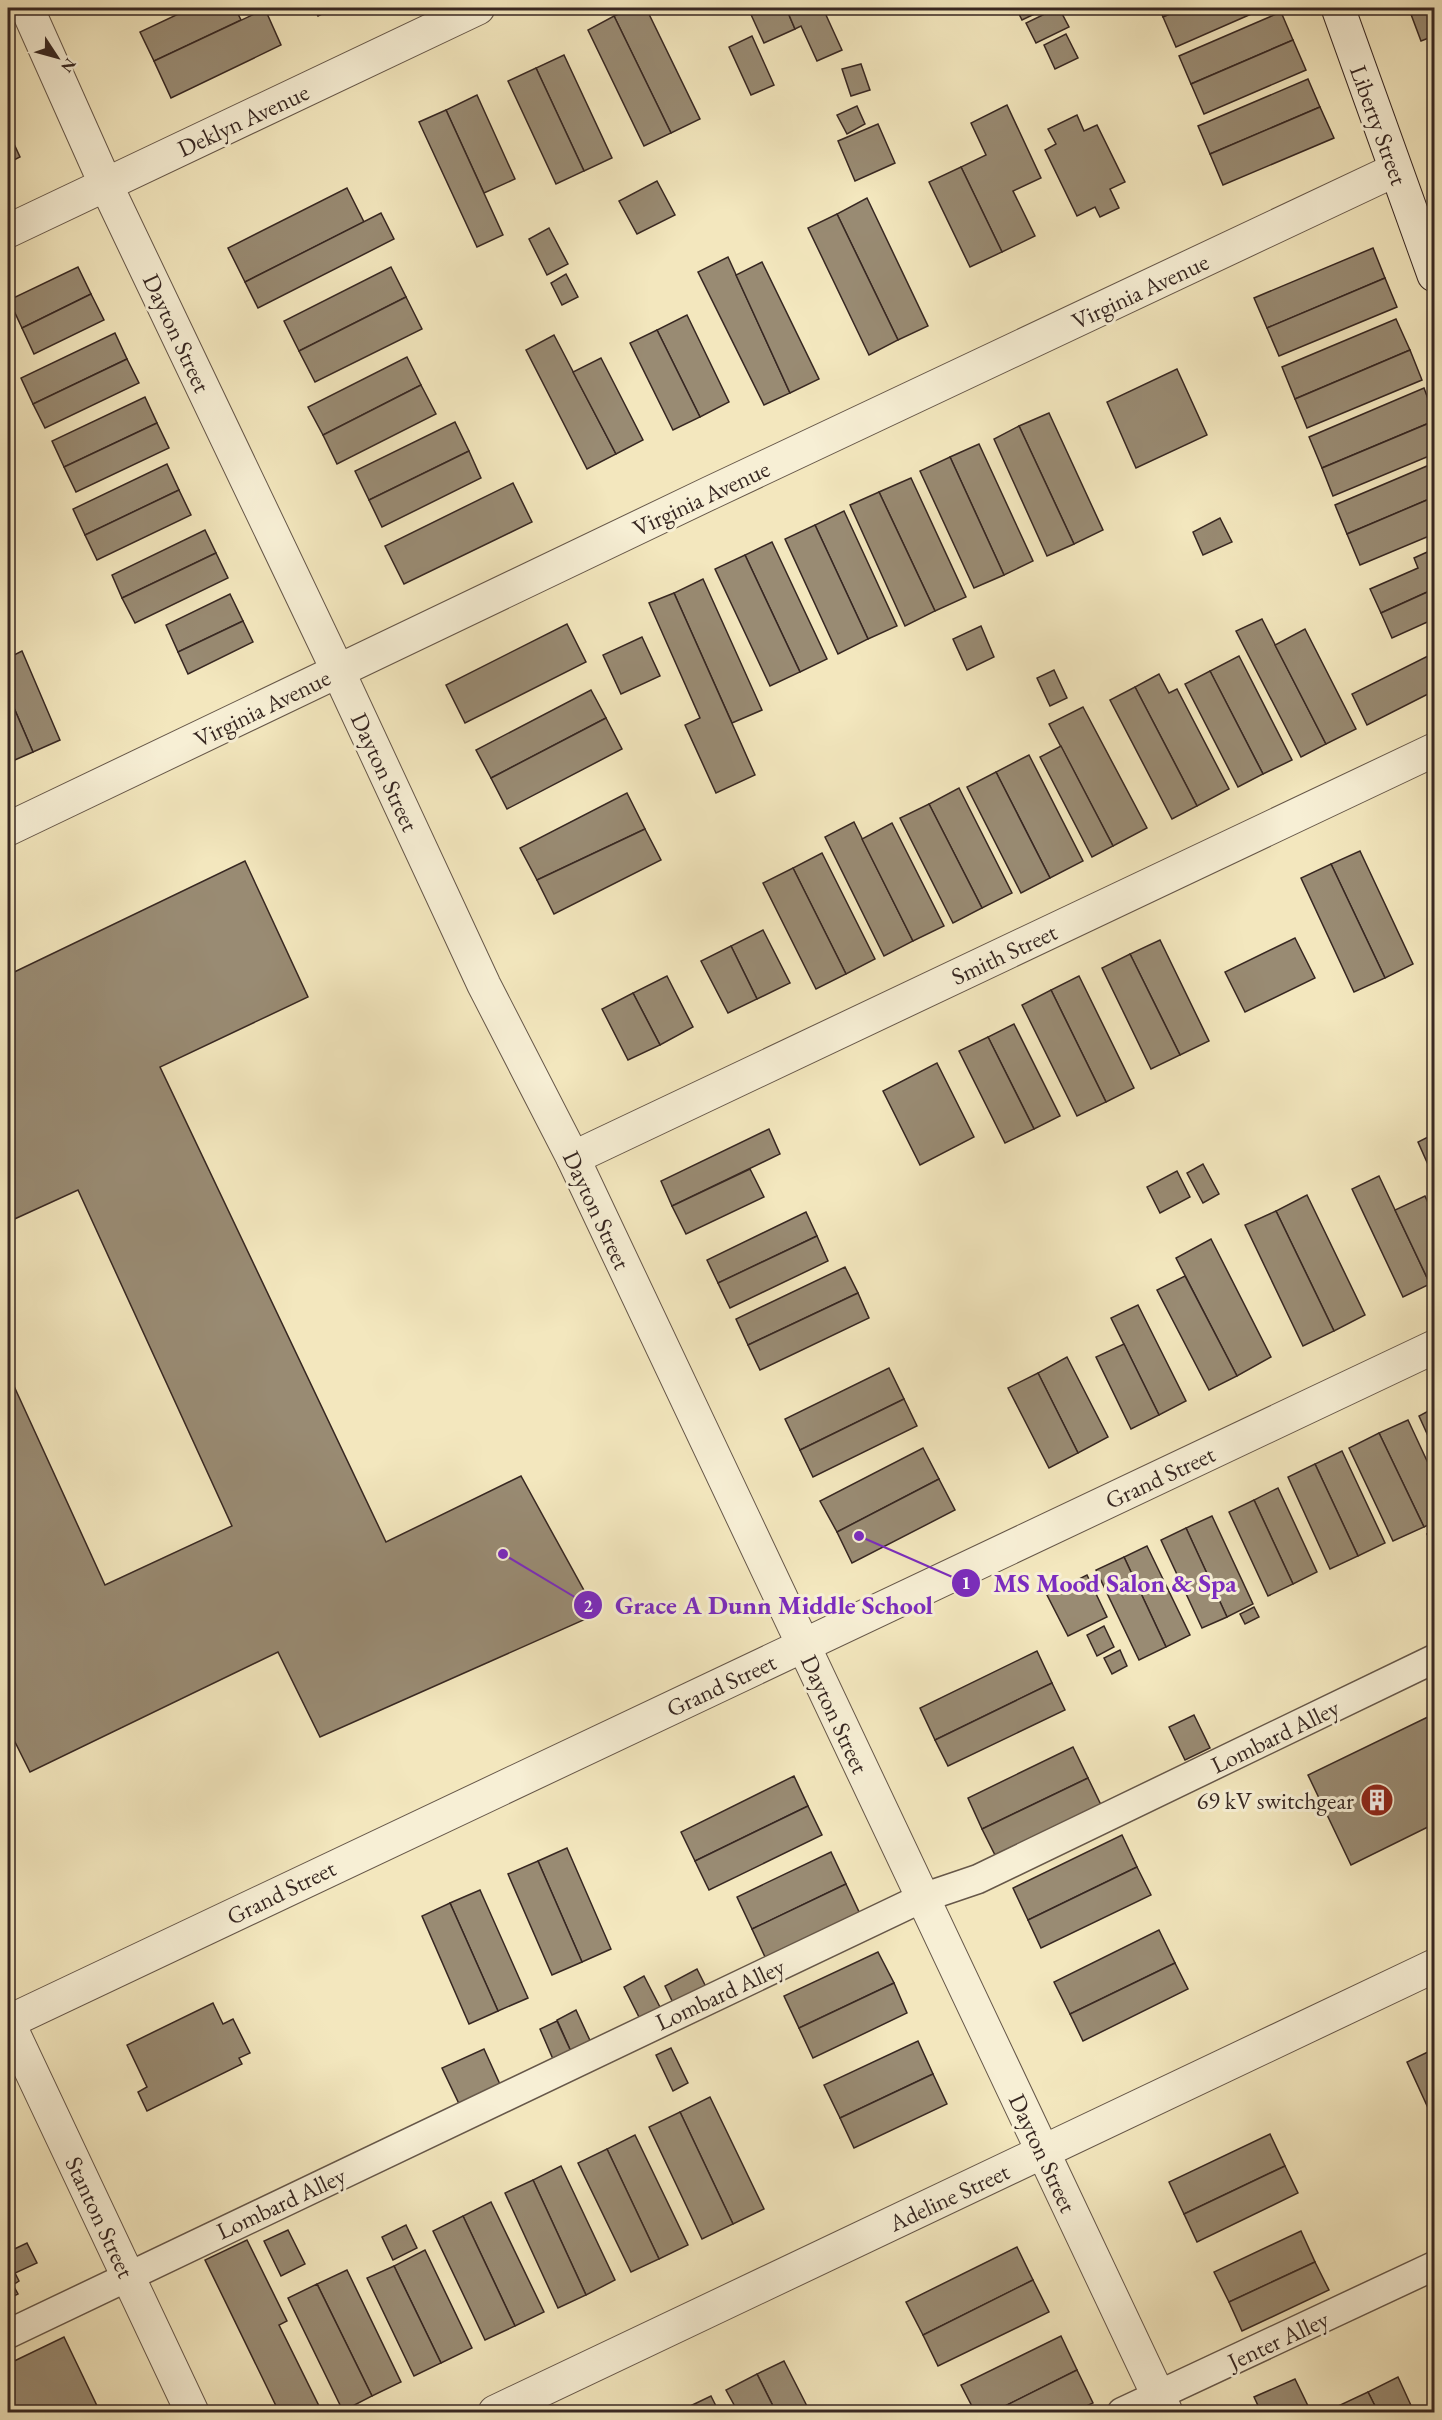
<svg xmlns="http://www.w3.org/2000/svg" width="1442" height="2420" viewBox="0 0 1442 2420" font-family="'EB Garamond',serif">
	<style>
		.building { fill: #998b73; stroke: #372722; stroke-width: 1.5 }
		.lines { fill: none; stroke-linecap: round; stroke-linejoin: round }
		.lane-casing { stroke: #665749; stroke-width: 31 }
		.street-casing { stroke: #665749; stroke-width: 35 }
		.secondary-casing { stroke: #372722; stroke-width: 35 }
		.lane { stroke: #f7efd5; stroke-width: 28 }
		.street { stroke: #f7efd5; stroke-width: 33 }
		.secondary { stroke: #f7efd5; stroke-width: 33 }
		.labels { text-anchor: middle; dominant-baseline: central; stroke-width: 6; stroke-linejoin: round; paint-order: stroke }
		.street-label { font-size: 24px; fill: #372722; stroke: #f7efd5 }
		.poi-label { font-size: 24px; fill: #372722; stroke: #f7efd5; text-anchor: end }
		.leader { fill: none; stroke: #7b2cbf; stroke-width: 2 }
		.callout-dot { fill: #7b2cbf; stroke: #f7efd5; stroke-width: 2 }
		.mark-label { font-size: 18px; text-anchor: middle; font-weight: bold; fill: #fff }
		.callout-label { font-size: 26px; text-anchor: middle; font-weight: bold; fill: #7b2cbf; stroke: #f7efd5; stroke-width: 6; stroke-linejoin: round; paint-order: stroke }
	</style>
	<rect width="100%" height="100%" fill="#f3e7be"/>
	<filter id="stains"><feTurbulence type="fractalNoise" baseFrequency=".00333" numOctaves="4"/><feColorMatrix values="0 0 0 0 .2 0 0 0 0 .09 0 0 0 0 .02 0 0 0 .5 -.17"/></filter>
	<radialGradient id="worn" r=".72"><stop offset=".6" stop-color="#630" stop-opacity="0"/><stop offset="1" stop-color="#630" stop-opacity=".3"/></radialGradient>
	<g class="building">
		<polygon points="191,8 235,8 241,20 154,61 140,32"/>
		<polygon points="314,8 334,8 318,16"/>
		<polygon points="632,8 646,8 700,119 671,133 614,16"/>
		<polygon points="748,8 786,8 795,29 764,43"/>
		<polygon points="786,8 828,8 830,12 826,15 842,50 817,61 801,26 795,29"/>
		<polygon points="1016,8 1047,8 1022,20"/>
		<polygon points="1057,8 1059,8 1069,27 1036,43 1026,23"/>
		<polygon points="1159,8 1184,8 1163,17"/>
		<polygon points="1184,8 1265,8 1176,47 1163,17"/>
		<polygon points="1414,8 1434,8 1434,36 1421,41 1409,9"/>
		<polygon points="265,9 281,45 171,98 154,61"/>
		<polygon points="1281,12 1293,40 1191,84 1179,56"/>
		<polygon points="614,16 671,133 644,146 588,30"/>
		<polygon points="1066,34 1078,58 1055,69 1044,45"/>
		<polygon points="752,36 774,85 751,95 729,47"/>
		<polygon points="1293,40 1306,70 1204,114 1191,84"/>
		<polygon points="564,55 612,158 584,171 536,68"/>
		<polygon points="861,64 870,90 851,96 842,69"/>
		<polygon points="536,68 584,171 556,184 508,81"/>
		<polygon points="1308,79 1320,107 1210,154 1198,126"/>
		<polygon points="477,95 515,179 484,193 446,110"/>
		<polygon points="1007,105 1041,178 1013,191 1035,236 1002,252 961,167 986,155 971,123"/>
		<polygon points="857,106 865,124 847,134 837,115"/>
		<polygon points="1320,107 1334,138 1223,185 1210,154"/>
		<polygon points="446,110 503,235 477,247 419,122"/>
		<polygon points="1077,115 1084,131 1097,125 1125,182 1110,189 1119,208 1100,217 1095,207 1077,216 1045,150 1056,144 1048,129"/>
		<polygon points="878,124 895,163 855,181 838,141"/>
		<polygon points="8,131 20,157 8,163"/>
		<polygon points="961,167 1002,252 970,267 929,182"/>
		<polygon points="657,181 675,215 637,234 619,201"/>
		<polygon points="347,188 364,222 245,282 228,248"/>
		<polygon points="867,198 928,326 898,340 837,214"/>
		<polygon points="381,213 394,239 258,308 245,282"/>
		<polygon points="837,214 898,340 869,355 808,228"/>
		<polygon points="549,228 568,264 547,275 529,239"/>
		<polygon points="1373,248 1385,278 1267,328 1254,298"/>
		<polygon points="728,257 790,393 764,405 698,272"/>
		<polygon points="762,262 819,379 790,393 736,275"/>
		<polygon points="78,267 91,294 22,328 9,300"/>
		<polygon points="391,267 406,297 299,351 284,321"/>
		<polygon points="566,274 578,297 562,305 551,283"/>
		<polygon points="1385,278 1397,307 1279,356 1267,328"/>
		<polygon points="91,294 104,320 34,354 22,328"/>
		<polygon points="406,297 422,329 315,382 299,351"/>
		<polygon points="687,315 729,402 700,417 657,330"/>
		<polygon points="1396,319 1410,350 1295,399 1282,367"/>
		<polygon points="657,330 700,417 673,430 630,343"/>
		<polygon points="115,333 127,359 33,404 21,378"/>
		<polygon points="554,335 616,454 587,469 526,350"/>
		<polygon points="1410,350 1422,380 1307,428 1295,399"/>
		<polygon points="407,357 421,385 323,435 308,407"/>
		<polygon points="601,358 643,440 616,454 573,372"/>
		<polygon points="127,359 139,383 45,428 33,404"/>
		<polygon points="1177,369 1207,435 1136,468 1107,402"/>
		<polygon points="421,385 436,414 337,464 323,435"/>
		<polygon points="1424,388 1434,415 1434,421 1322,468 1309,437"/>
		<polygon points="145,397 157,423 64,467 52,441"/>
		<polygon points="1049,413 1103,530 1074,544 1019,426"/>
		<polygon points="1434,421 1434,454 1333,496 1322,468"/>
		<polygon points="455,422 469,451 369,500 355,471"/>
		<polygon points="157,423 169,448 76,492 64,467"/>
		<polygon points="1019,426 1074,544 1047,556 994,439"/>
		<polygon points="979,444 1033,561 1004,575 950,457"/>
		<polygon points="469,451 481,478 382,527 369,500"/>
		<polygon points="950,457 1004,575 974,588 920,471"/>
		<polygon points="1434,463 1434,497 1347,534 1335,505"/>
		<polygon points="167,464 179,490 85,535 73,509"/>
		<polygon points="911,478 966,597 935,611 879,492"/>
		<polygon points="513,483 532,522 404,584 385,546"/>
		<polygon points="179,490 191,515 97,560 85,535"/>
		<polygon points="879,492 935,611 905,626 850,505"/>
		<polygon points="1434,497 1434,534 1360,565 1347,534"/>
		<polygon points="844,511 897,626 868,639 815,525"/>
		<polygon points="1220,518 1232,542 1203,555 1193,532"/>
		<polygon points="815,525 868,639 838,654 785,539"/>
		<polygon points="205,530 216,553 122,598 112,575"/>
		<polygon points="772,542 827,659 800,672 745,555"/>
		<polygon points="1434,549 1434,589 1381,613 1370,589 1418,568 1414,558"/>
		<polygon points="216,553 228,578 135,623 122,598"/>
		<polygon points="745,555 800,672 770,686 715,569"/>
		<polygon points="703,579 762,710 732,723 674,593"/>
		<polygon points="1434,589 1434,619 1392,638 1381,613"/>
		<polygon points="674,593 755,775 716,793 685,725 700,718 649,603"/>
		<polygon points="230,594 243,621 178,652 166,625"/>
		<polygon points="1262,619 1326,744 1301,757 1236,631"/>
		<polygon points="243,621 253,642 188,674 178,652"/>
		<polygon points="567,624 586,662 465,723 446,685"/>
		<polygon points="981,626 994,657 967,670 953,639"/>
		<polygon points="1305,629 1356,729 1326,744 1275,645"/>
		<polygon points="642,637 660,676 621,694 603,655"/>
		<polygon points="22,651 60,740 33,752 8,694 8,658"/>
		<polygon points="1434,653 1434,691 1367,725 1352,694"/>
		<polygon points="1239,656 1292,760 1263,774 1210,671"/>
		<polygon points="1054,670 1067,698 1050,706 1037,678"/>
		<polygon points="1210,671 1263,774 1238,787 1185,684"/>
		<polygon points="1159,674 1169,693 1177,689 1229,789 1197,806 1135,687"/>
		<polygon points="1135,687 1197,806 1172,819 1110,700"/>
		<polygon points="591,690 606,718 491,778 476,750"/>
		<polygon points="8,694 33,752 8,763"/>
		<polygon points="1083,707 1147,828 1113,846 1049,724"/>
		<polygon points="606,718 622,749 507,809 491,778"/>
		<polygon points="1061,746 1113,846 1092,857 1040,757"/>
		<polygon points="1029,755 1083,861 1050,878 996,772"/>
		<polygon points="996,772 1050,878 1021,893 967,787"/>
		<polygon points="959,788 1012,893 982,908 929,804"/>
		<polygon points="627,793 645,829 537,880 520,848"/>
		<polygon points="929,804 982,908 953,923 900,818"/>
		<polygon points="854,822 913,941 884,956 825,837"/>
		<polygon points="892,823 944,926 913,941 862,839"/>
		<polygon points="645,829 661,860 554,914 537,880"/>
		<polygon points="1360,851 1413,964 1385,978 1331,864"/>
		<polygon points="822,853 875,959 846,974 793,868"/>
		<polygon points="245,861 308,997 160,1067 386,1542 521,1476 597,1614 320,1737 278,1652 30,1772 8,1728 8,1373 105,1585 232,1526 78,1190 8,1222 8,975"/>
		<polygon points="1331,864 1385,978 1354,992 1301,878"/>
		<polygon points="793,868 846,974 816,989 763,883"/>
		<polygon points="763,930 790,983 757,999 731,946"/>
		<polygon points="1295,938 1315,978 1245,1012 1225,972"/>
		<polygon points="1160,940 1209,1041 1180,1055 1130,954"/>
		<polygon points="731,946 757,999 728,1013 701,961"/>
		<polygon points="1130,954 1180,1055 1151,1069 1102,968"/>
		<polygon points="667,976 693,1027 660,1045 633,993"/>
		<polygon points="1079,976 1134,1088 1106,1102 1051,990"/>
		<polygon points="1051,990 1106,1102 1077,1116 1022,1005"/>
		<polygon points="633,993 660,1045 628,1060 602,1009"/>
		<polygon points="1014,1024 1060,1116 1034,1129 988,1037"/>
		<polygon points="988,1037 1034,1129 1005,1143 959,1051"/>
		<polygon points="937,1063 974,1137 920,1165 883,1091"/>
		<polygon points="769,1129 780,1154 672,1206 661,1181"/>
		<polygon points="1434,1134 1434,1178 1418,1142"/>
		<polygon points="1203,1164 1219,1194 1203,1203 1187,1173"/>
		<polygon points="750,1169 764,1197 686,1234 672,1206"/>
		<polygon points="1177,1171 1190,1197 1160,1213 1147,1187"/>
		<polygon points="1379,1176 1430,1284 1403,1297 1352,1189"/>
		<polygon points="1307,1195 1365,1315 1334,1331 1276,1211"/>
		<polygon points="1425,1196 1434,1216 1434,1282 1430,1284 1395,1210"/>
		<polygon points="1276,1211 1334,1331 1303,1346 1245,1225"/>
		<polygon points="806,1212 817,1236 718,1283 707,1260"/>
		<polygon points="817,1236 828,1261 730,1308 718,1283"/>
		<polygon points="1211,1239 1271,1357 1237,1376 1176,1258"/>
		<polygon points="845,1267 858,1293 748,1345 736,1319"/>
		<polygon points="1185,1276 1237,1376 1209,1390 1157,1290"/>
		<polygon points="858,1293 869,1318 760,1370 748,1345"/>
		<polygon points="1138,1305 1186,1401 1159,1415 1111,1318"/>
		<polygon points="1124,1344 1159,1415 1131,1429 1096,1357"/>
		<polygon points="1067,1357 1108,1437 1078,1453 1038,1373"/>
		<polygon points="889,1368 904,1399 800,1450 785,1419"/>
		<polygon points="1038,1373 1078,1453 1049,1468 1008,1388"/>
		<polygon points="904,1399 917,1426 813,1477 800,1450"/>
		<polygon points="1434,1408 1434,1449 1419,1416"/>
		<polygon points="1408,1420 1434,1476 1434,1522 1424,1527 1379,1433"/>
		<polygon points="1379,1433 1424,1527 1393,1541 1349,1448"/>
		<polygon points="923,1448 939,1479 837,1532 820,1501"/>
		<polygon points="1342,1451 1385,1543 1358,1556 1315,1464"/>
		<polygon points="1315,1464 1358,1556 1330,1569 1288,1477"/>
		<polygon points="939,1479 955,1510 852,1563 837,1532"/>
		<polygon points="1278,1488 1317,1572 1293,1584 1254,1500"/>
		<polygon points="1254,1500 1293,1584 1268,1596 1229,1512"/>
		<polygon points="1212,1516 1253,1604 1227,1617 1186,1528"/>
		<polygon points="1186,1528 1227,1617 1202,1628 1161,1540"/>
		<polygon points="1434,1531 1434,1550 1427,1534"/>
		<polygon points="1147,1546 1190,1635 1166,1647 1124,1557"/>
		<polygon points="1124,1557 1166,1647 1139,1660 1096,1570"/>
		<polygon points="1087,1575 1107,1617 1068,1636 1047,1595"/>
		<polygon points="1254,1607 1259,1617 1245,1624 1240,1614"/>
		<polygon points="1104,1626 1114,1647 1097,1656 1087,1635"/>
		<polygon points="1120,1650 1127,1666 1112,1674 1104,1658"/>
		<polygon points="1037,1651 1052,1683 935,1740 920,1708"/>
		<polygon points="1052,1683 1065,1710 948,1766 935,1740"/>
		<polygon points="1434,1714 1434,1824 1351,1865 1308,1775"/>
		<polygon points="1194,1715 1210,1748 1185,1760 1169,1727"/>
		<polygon points="1073,1747 1088,1778 982,1829 968,1798"/>
		<polygon points="794,1776 808,1806 695,1861 681,1832"/>
		<polygon points="1088,1778 1101,1805 995,1855 982,1829"/>
		<polygon points="808,1806 822,1835 709,1890 695,1861"/>
		<polygon points="1122,1835 1137,1867 1028,1920 1013,1888"/>
		<polygon points="567,1848 611,1949 582,1962 538,1861"/>
		<polygon points="831,1852 846,1884 752,1929 737,1897"/>
		<polygon points="538,1861 582,1962 552,1975 508,1874"/>
		<polygon points="1137,1867 1151,1895 1041,1948 1028,1920"/>
		<polygon points="846,1884 860,1914 766,1959 752,1929"/>
		<polygon points="480,1890 528,1998 498,2011 450,1903"/>
		<polygon points="450,1903 498,2011 469,2024 422,1916"/>
		<polygon points="1159,1930 1175,1963 1070,2014 1054,1982"/>
		<polygon points="878,1952 894,1983 799,2028 784,1996"/>
		<polygon points="1175,1963 1188,1989 1083,2041 1070,2014"/>
		<polygon points="697,1969 709,1993 676,2009 665,1986"/>
		<polygon points="644,1976 663,2013 642,2023 624,1987"/>
		<polygon points="894,1983 907,2013 813,2058 799,2028"/>
		<polygon points="213,2003 223,2024 233,2019 250,2053 239,2058 242,2064 147,2111 138,2092 147,2087 127,2045"/>
		<polygon points="576,2010 593,2047 573,2056 557,2020"/>
		<polygon points="557,2021 574,2058 556,2066 540,2029"/>
		<polygon points="918,2041 933,2074 840,2118 824,2085"/>
		<polygon points="671,2048 688,2083 673,2091 656,2055"/>
		<polygon points="484,2049 503,2091 462,2110 442,2068"/>
		<polygon points="1434,2049 1434,2121 1407,2062"/>
		<polygon points="933,2074 947,2104 854,2148 840,2118"/>
		<polygon points="710,2097 764,2209 733,2224 680,2112"/>
		<polygon points="680,2112 733,2224 702,2239 649,2127"/>
		<polygon points="1270,2134 1285,2166 1184,2214 1169,2182"/>
		<polygon points="635,2135 688,2245 659,2259 607,2149"/>
		<polygon points="607,2149 659,2259 631,2272 578,2163"/>
		<polygon points="561,2166 615,2280 586,2295 533,2180"/>
		<polygon points="1285,2166 1298,2193 1197,2242 1184,2214"/>
		<polygon points="533,2180 586,2295 558,2308 505,2193"/>
		<polygon points="491,2202 544,2312 515,2326 463,2216"/>
		<polygon points="463,2216 515,2326 485,2340 433,2231"/>
		<polygon points="406,2225 417,2248 393,2260 382,2237"/>
		<polygon points="288,2230 305,2264 281,2276 264,2241"/>
		<polygon points="1301,2231 1315,2262 1229,2302 1214,2272"/>
		<polygon points="247,2240 287,2321 279,2325 319,2406 315,2408 318,2412 279,2412 205,2260"/>
		<polygon points="27,2243 37,2263 15,2273 19,2281 13,2285 18,2294 8,2299 8,2252"/>
		<polygon points="1017,2247 1033,2280 923,2335 906,2302"/>
		<polygon points="425,2250 472,2348 441,2363 394,2266"/>
		<polygon points="1315,2262 1329,2290 1242,2331 1229,2302"/>
		<polygon points="394,2266 441,2363 414,2376 367,2278"/>
		<polygon points="347,2270 401,2382 372,2396 317,2284"/>
		<polygon points="1033,2280 1049,2312 938,2366 923,2335"/>
		<polygon points="317,2284 372,2396 343,2411 288,2298"/>
		<polygon points="1061,2336 1077,2370 993,2412 975,2412 961,2385"/>
		<polygon points="64,2337 100,2412 8,2412 8,2364"/>
		<polygon points="784,2361 810,2412 776,2412 757,2374"/>
		<polygon points="1077,2370 1093,2403 1074,2412 993,2412"/>
		<polygon points="757,2374 776,2412 738,2412 726,2390"/>
		<polygon points="1398,2377 1414,2412 1378,2412 1368,2392"/>
		<polygon points="1295,2379 1311,2412 1261,2412 1254,2397"/>
		<polygon points="1368,2392 1378,2412 1341,2412 1338,2406"/>
		<polygon points="1434,2395 1434,2412 1428,2398"/>
		<polygon points="711,2396 719,2412 685,2412 684,2409"/>
	</g>
	<g class="lines">
		<defs>
			<g id="lane">
				<polyline points="8,2334 922,1898 978,1879 1434,1659"/>
				<polyline points="1122,2412 1434,2266"/>
			</g>
			<g id="street">
				<polyline points="27,8 106,185 338,671 484,985 573,1158 1166,2412"/>
				<polyline points="8,231 478,8"/>
				<polyline points="8,829 710,493 1395,170"/>
				<polyline points="573,1158 1434,750"/>
				<polyline points="8,2022 1434,1347"/>
				<polyline points="8,2022 192,2412"/>
				<polyline points="495,2412 1434,1966"/>
			</g>
			<polyline id="secondary" points="1338,8 1434,275"/>
		</defs>
		<use href="#lane" class="lane-casing"/>
		<use href="#street" class="street-casing"/>
		<use href="#secondary" class="secondary-casing"/>
		<use href="#lane" class="lane"/>
		<use href="#street" class="street"/>
		<use href="#secondary" class="secondary"/>
	</g>
	<defs>
		<symbol id="building-disc" viewBox="-11 -11 22 22"><circle r="9.5" fill="#8f2418" stroke="#f7efd5"/><path d="M-4-6H4V6H1V3H-1V6H-4ZM-2.5-4.3h1.7v1.8h-1.7ZM.8-4.3h1.7v1.8H.8ZM-2.5-1h1.7V.8h-1.7ZM.8-1h1.7V.8H.8Z" fill="#fff"/></symbol>
	</defs>
	<g fill-rule="evenodd">
		<use href="#building-disc" x="1358" y="1781" width="38" height="38"/>
	</g>
	<g class="labels">
		<g class="street-label">
			<text transform="translate(243 120) rotate(-25)">Deklyn Avenue</text>
			<text transform="translate(1379 125) rotate(70)">Liberty Street</text>
			<text transform="translate(1140 291) rotate(-25)">Virginia Avenue</text>
			<text transform="translate(177 333) rotate(65)">Dayton Street</text>
			<text transform="translate(701 498) rotate(-25)">Virginia Avenue</text>
			<text transform="translate(262 708) rotate(-26)">Virginia Avenue</text>
			<text transform="translate(385 772) rotate(65)">Dayton Street</text>
			<text transform="translate(1004 954) rotate(-25)">Smith Street</text>
			<text transform="translate(597 1210) rotate(65)">Dayton Street</text>
			<text transform="translate(1160 1477) rotate(-25)">Grand Street</text>
			<text transform="translate(721 1685) rotate(-25)">Grand Street</text>
			<text transform="translate(835 1714) rotate(65)">Dayton Street</text>
			<text transform="translate(1275 1736) rotate(-26)">Lombard Alley</text>
			<text transform="translate(281 1892) rotate(-26)">Grand Street</text>
			<text transform="translate(720 1994) rotate(-25)">Lombard Alley</text>
			<text transform="translate(1043 2153) rotate(65)">Dayton Street</text>
			<text transform="translate(949 2197) rotate(-25)">Adeline Street</text>
			<text transform="translate(281 2203) rotate(-25)">Lombard Alley</text>
			<text transform="translate(100 2217) rotate(65)">Stanton Street</text>
			<text transform="translate(1278 2340) rotate(-25)">Jenter Alley</text>
		</g>
		<g class="poi-label">
			<text x="1354" y="1800">69 kV switchgear</text>
		</g>
	</g>
	<path class="leader" d="M859 1536L966 1583M503 1554L588 1605"/>
	<g class="callout-dot">
		<circle cx="859" cy="1536" r="6"/>
		<circle cx="503" cy="1554" r="6"/>
		<circle cx="966" cy="1583" r="15"/>
		<circle cx="588" cy="1605" r="15"/>
	</g>
	<g class="mark-label">
		<text x="966" y="1589">1</text>
		<text x="588" y="1612">2</text>
	</g>
	<g class="callout-label">
		<text x="1115" y="1592">MS Mood Salon &amp; Spa</text>
		<text x="774" y="1614">Grace A Dunn Middle School</text>
	</g>
	<rect width="1442" height="2420" fill="none" stroke="#f3e7be" stroke-width="30"/>
	<rect x="9" y="9" width="1424" height="2402" fill="none" stroke="#372722" stroke-width="3"/>
	<rect x="15" y="15" width="1412" height="2390" fill="none" stroke="#372722" stroke-width="1.5"/>
	<g transform="translate(57 57) rotate(126)" stroke="#f7efd5" stroke-width="4.5" paint-order="stroke">
	<path d="M0-4.5L10 22L0 15L-10 22Z" fill="#372722"/>
	<text y="-9" font-size="16" font-weight="bold" text-anchor="middle" fill="#372722">N</text>
	</g>
	<rect width="100%" height="100%" filter="url(#stains)"/>
	<rect width="100%" height="100%" fill="url(#worn)"/>
</svg>
